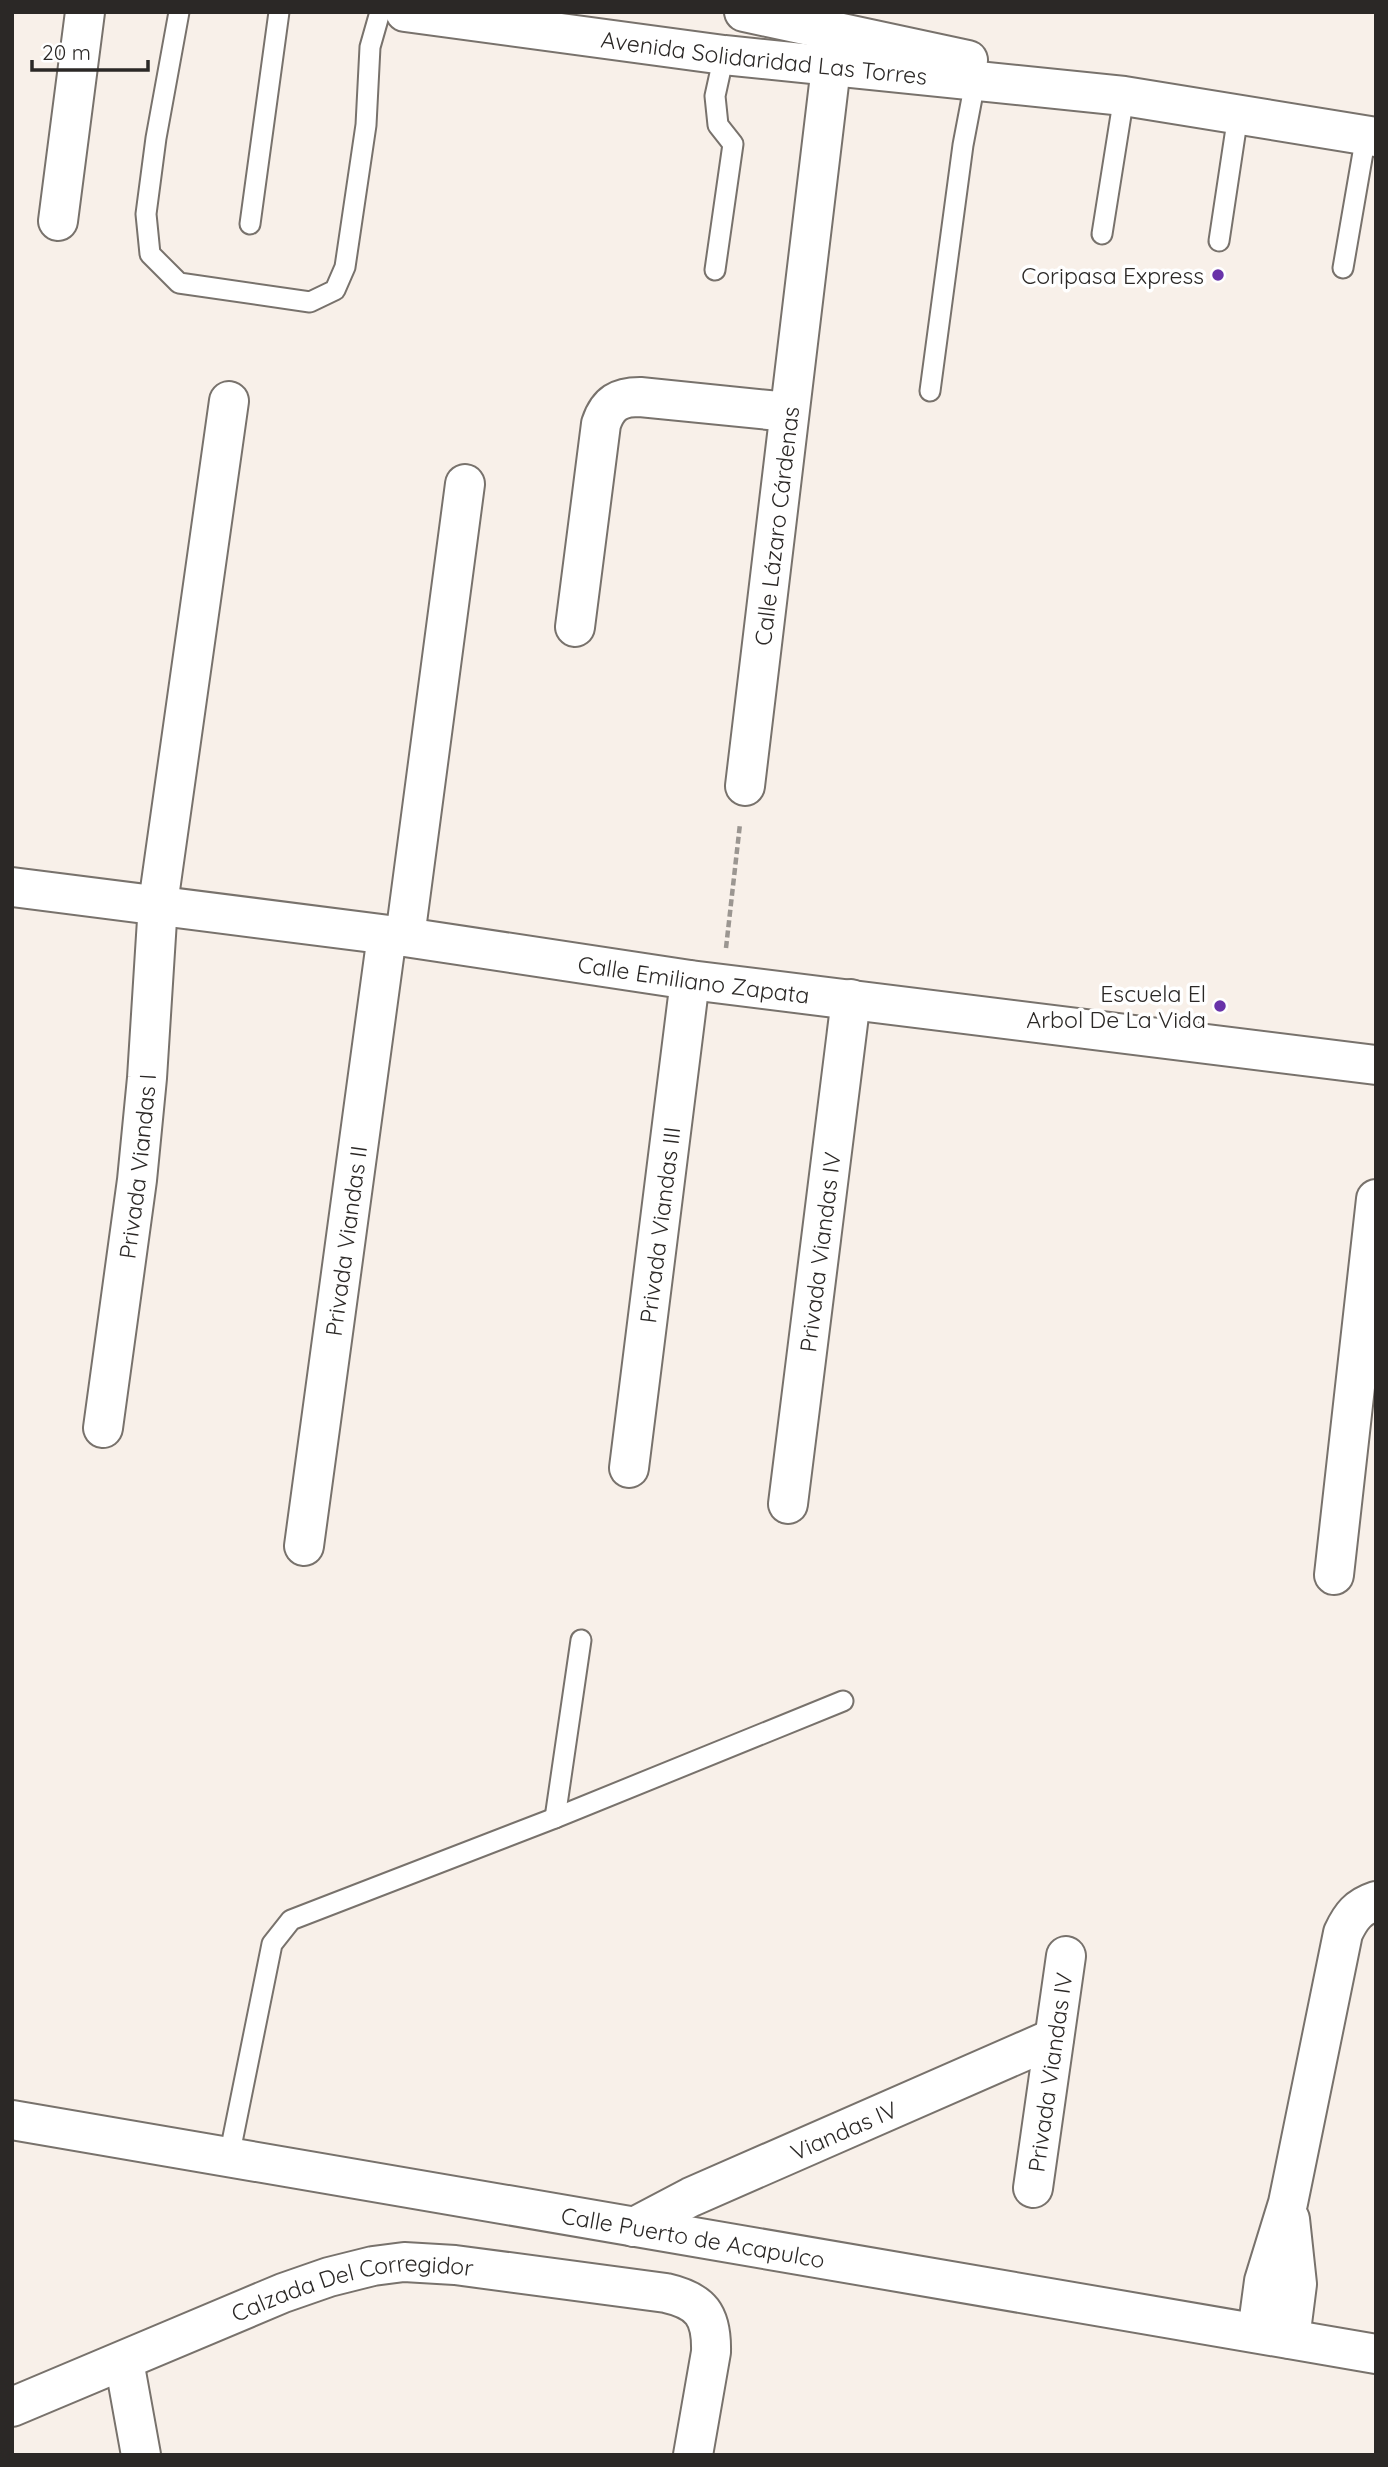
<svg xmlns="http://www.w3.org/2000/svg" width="1388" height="2467" viewBox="0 0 1388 2467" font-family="Quicksand,sans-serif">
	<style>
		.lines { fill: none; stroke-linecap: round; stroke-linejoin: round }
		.service-casing { stroke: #78726c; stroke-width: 23 }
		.minor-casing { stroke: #78726c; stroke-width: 42 }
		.secondary-casing { stroke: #78726c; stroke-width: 42 }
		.path { stroke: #9b9691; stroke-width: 4.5; stroke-dasharray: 7 3.5; stroke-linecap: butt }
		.service { stroke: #fff; stroke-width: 19 }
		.minor { stroke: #fff; stroke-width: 38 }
		.secondary { stroke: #fff; stroke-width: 38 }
		.poi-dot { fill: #6933a9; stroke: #fff; stroke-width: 2.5 }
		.labels { text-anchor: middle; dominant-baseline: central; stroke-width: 7; stroke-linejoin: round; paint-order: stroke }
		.street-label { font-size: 23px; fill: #2b2826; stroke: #fff }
		.poi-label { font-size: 23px; fill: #2b2826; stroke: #fff; text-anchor: end }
	</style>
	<rect width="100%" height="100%" fill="#f8f0e9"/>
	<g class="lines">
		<defs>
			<g id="service">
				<polyline points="179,12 156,138 146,214 150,254 179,283 310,302 335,290 345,267 366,125 370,47 380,12"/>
				<polyline points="250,224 279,12"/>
				<polyline points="1102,234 1124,96"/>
				<polyline points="1219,241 1238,115"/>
				<polyline points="1343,268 1366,135"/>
				<polyline points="715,270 733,144 718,125 715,96 724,55"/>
				<polyline points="930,391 963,145 975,82"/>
				<polyline points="555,1818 581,1640"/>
				<polyline points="229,2157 272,1944 291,1920 555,1818 843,1701"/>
			</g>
			<g id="minor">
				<polyline points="58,221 85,12"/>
				<path d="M575 627 601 424C608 403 619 397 640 397L789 412"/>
				<path id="s1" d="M745 786 831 67"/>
				<path id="s2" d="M12 887 405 937 690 980 1376 1065"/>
				<polyline points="405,937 465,484"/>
				<path id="s3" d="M103 1428 137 1180 147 1078 158 904 229 401"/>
				<path id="s4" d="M629 1468 690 980"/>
				<path id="s5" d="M788 1504 851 999"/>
				<path id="s6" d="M304 1546 387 935"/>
				<polyline points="1334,1575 1376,1199"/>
				<path id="s7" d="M12 2120 1376 2354"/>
				<path id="s8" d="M1033 2188 1066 1956"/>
				<polyline points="1290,2219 1297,2284 1290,2339"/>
				<path id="s9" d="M634 2227 691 2197 1054 2038"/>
				<path d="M1257 2333 1264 2281 1288 2203 1343 1933C1351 1916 1358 1907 1376 1901"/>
				<polyline points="124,2361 141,2455"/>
				<path id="s10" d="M12 2407 283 2293 329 2277 373 2266 404 2262 455 2265 666 2293C701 2301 712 2315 711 2352L693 2455"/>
			</g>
			<g id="secondary">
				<path id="s11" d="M405 12 724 55 1124 96 1376 137"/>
				<polyline points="744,12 968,60"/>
			</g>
		</defs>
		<use href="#service" class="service-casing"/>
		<use href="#minor" class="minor-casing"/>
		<use href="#secondary" class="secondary-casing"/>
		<polyline class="path" points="726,948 740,824"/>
		<use href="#service" class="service"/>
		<use href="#minor" class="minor"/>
		<use href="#secondary" class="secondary"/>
	</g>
	<g class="poi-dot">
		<circle cx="1218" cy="275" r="7"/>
		<circle cx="1220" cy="1006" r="7"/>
	</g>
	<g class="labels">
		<g class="street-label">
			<text stroke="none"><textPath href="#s11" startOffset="362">Avenida Solidaridad Las Torres</textPath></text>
			<text stroke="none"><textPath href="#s1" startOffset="262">Calle Lázaro Cárdenas</textPath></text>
			<text stroke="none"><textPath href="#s2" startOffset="688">Calle Emiliano Zapata</textPath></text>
			<text stroke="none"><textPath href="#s3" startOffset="264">Privada Viandas I</textPath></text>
			<text stroke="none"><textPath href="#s4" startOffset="245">Privada Viandas III</textPath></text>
			<text stroke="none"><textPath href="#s6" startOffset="308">Privada Viandas II</textPath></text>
			<text stroke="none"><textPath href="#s5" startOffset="254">Privada Viandas IV</textPath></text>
			<text stroke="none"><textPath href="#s8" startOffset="117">Privada Viandas IV</textPath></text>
			<text stroke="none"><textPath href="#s9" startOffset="231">Viandas IV</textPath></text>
			<text stroke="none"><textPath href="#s7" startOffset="691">Calle Puerto de Acapulco</textPath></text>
			<text stroke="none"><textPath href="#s10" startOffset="364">Calzada Del Corregidor</textPath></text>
		</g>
		<g class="poi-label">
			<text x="1204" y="275">Coripasa Express</text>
			<text x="1206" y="993">Escuela El<tspan x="1206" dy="26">Arbol De La Vida</tspan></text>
		</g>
	</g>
	<rect width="1388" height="2467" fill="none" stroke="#2b2826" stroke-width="28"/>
	<path d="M32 60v10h116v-10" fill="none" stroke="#2b2826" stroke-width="3.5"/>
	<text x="42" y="60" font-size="21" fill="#2b2826" stroke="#ffffff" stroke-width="5" paint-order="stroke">20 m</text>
</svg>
